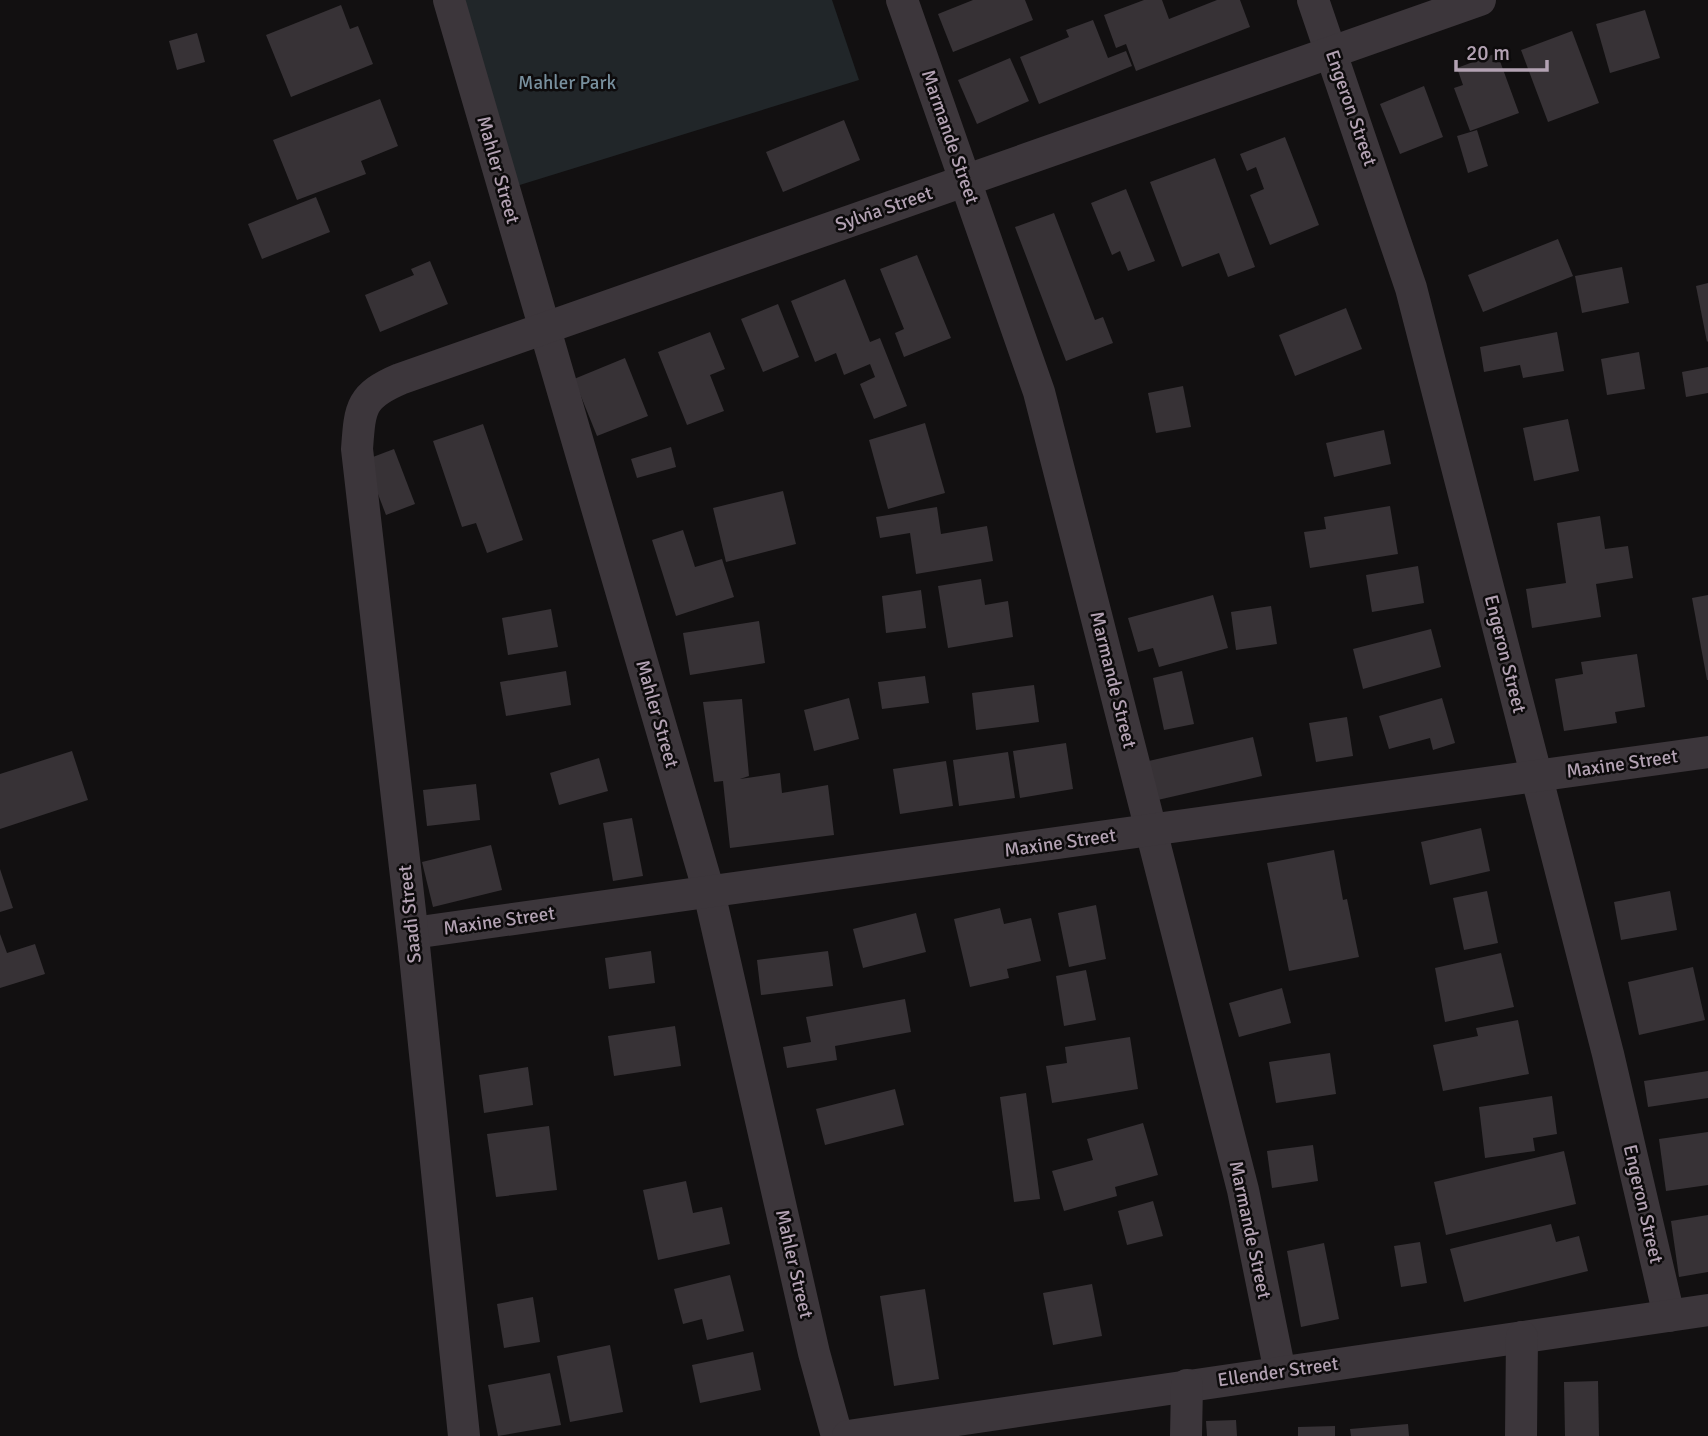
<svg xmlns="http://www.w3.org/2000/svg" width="1708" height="1436" viewBox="0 0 1708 1436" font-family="Signika,sans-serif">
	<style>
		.green { fill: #212629 }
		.building { fill: #373236 }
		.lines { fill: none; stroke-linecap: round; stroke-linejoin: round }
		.street { stroke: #3c363b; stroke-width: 32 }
		.labels { text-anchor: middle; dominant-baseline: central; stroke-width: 5; stroke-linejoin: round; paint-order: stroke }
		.park-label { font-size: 19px; fill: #78909e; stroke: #0d0b0c }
		.street-label { font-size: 19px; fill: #b3a2b3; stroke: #0d0b0c }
	</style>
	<rect width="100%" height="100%" fill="#121011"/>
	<polygon class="green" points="455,0 832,0 859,80 510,188"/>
	<g class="building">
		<polygon points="973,0 1025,0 1033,20 953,52 938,14"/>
		<polygon points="1144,0 1162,0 1169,19 1217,0 1240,0 1250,27 1136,71 1126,44 1116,48 1104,15"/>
		<polygon points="341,5 350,29 358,26 373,64 291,97 266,35"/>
		<polygon points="1645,10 1660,58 1610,73 1596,24"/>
		<polygon points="1093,20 1108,58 1126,51 1132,66 1039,104 1020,57 1069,37 1066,30"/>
		<polygon points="1572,31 1599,103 1548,122 1521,50"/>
		<polygon points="197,33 205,62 177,70 169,41"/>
		<polygon points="1497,53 1519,113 1470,131 1454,88 1463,85 1457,68"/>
		<polygon points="1010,58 1029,101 977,124 958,80"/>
		<polygon points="1424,86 1443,137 1400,154 1380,104"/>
		<polygon points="380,99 398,146 361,161 366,174 297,200 273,140"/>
		<polygon points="844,120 860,160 783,192 766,152"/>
		<polygon points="1477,130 1488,166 1468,173 1457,136"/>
		<polygon points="1285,137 1319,225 1270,245 1250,195 1264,189 1256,167 1247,171 1240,154"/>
		<polygon points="1215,158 1255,267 1228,277 1219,253 1182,267 1150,182"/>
		<polygon points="1126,189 1155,261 1128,271 1120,251 1112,255 1091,203"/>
		<polygon points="316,197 330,232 262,259 248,224"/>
		<polygon points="1054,213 1095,320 1103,317 1113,343 1066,361 1015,227"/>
		<polygon points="1558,239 1573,276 1483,312 1468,275"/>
		<polygon points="917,255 951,338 904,357 895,333 904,329 880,269"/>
		<polygon points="430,261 448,304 380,332 365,295 414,275 411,269"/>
		<polygon points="1622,267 1629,303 1582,313 1575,276"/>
		<polygon points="845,279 870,342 880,338 907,406 874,419 860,384 875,377 870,364 844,375 836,353 815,362 791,301"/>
		<polygon points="1708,283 1708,341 1707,342 1696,286"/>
		<polygon points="778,304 799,357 763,372 741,319"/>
		<polygon points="1346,308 1362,349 1295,376 1279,335"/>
		<polygon points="710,332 725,369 710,375 724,411 687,425 658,352"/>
		<polygon points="1557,332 1564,371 1523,378 1520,365 1484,372 1480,347"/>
		<polygon points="1639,352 1645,389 1607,395 1601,359"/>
		<polygon points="625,358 648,416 597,436 574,379"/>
		<polygon points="1708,367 1708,393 1686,397 1682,372"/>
		<polygon points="1183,386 1191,427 1156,433 1148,393"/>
		<polygon points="1568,419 1579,471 1534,481 1523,428"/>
		<polygon points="925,423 945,493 888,509 869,440"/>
		<polygon points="483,424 523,540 487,553 476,523 462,527 433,441"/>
		<polygon points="1384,430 1391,464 1334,477 1326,443"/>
		<polygon points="671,447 676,467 637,478 631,459"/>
		<polygon points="394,449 415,504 386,515 365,460"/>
		<polygon points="783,491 796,544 726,562 713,508"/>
		<polygon points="1390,506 1398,554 1310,568 1304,532 1326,529 1324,517"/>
		<polygon points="937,507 941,534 987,526 993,561 916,574 910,533 880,538 876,517"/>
		<polygon points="1600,516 1605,549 1628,546 1633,578 1596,584 1601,617 1532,628 1526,589 1566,583 1557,523"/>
		<polygon points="683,530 695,567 722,559 734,597 676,616 652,540"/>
		<polygon points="1418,566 1424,603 1372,612 1366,575"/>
		<polygon points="981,579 985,605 1008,601 1013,637 948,648 938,586"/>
		<polygon points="921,590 926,628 886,633 882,596"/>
		<polygon points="1213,595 1228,648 1159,667 1153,648 1138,652 1128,618"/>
		<polygon points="1708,595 1708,680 1707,680 1692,598"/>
		<polygon points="1271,606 1277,644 1236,650 1231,612"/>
		<polygon points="551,609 558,647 508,655 502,618"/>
		<polygon points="759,621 765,663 690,675 683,633"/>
		<polygon points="1431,629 1441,667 1363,689 1353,649"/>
		<polygon points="1637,654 1645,707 1615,712 1617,723 1564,731 1555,679 1583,674 1581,662"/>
		<polygon points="566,671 571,705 506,716 500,682"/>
		<polygon points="1182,671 1194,724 1164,730 1153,678"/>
		<polygon points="925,676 929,703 882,709 878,682"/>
		<polygon points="1034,685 1039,722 976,730 972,693"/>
		<polygon points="849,698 859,739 814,751 804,710"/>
		<polygon points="1442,698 1455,743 1433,750 1430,738 1389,749 1379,716"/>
		<polygon points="742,699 749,776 740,779 780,773 782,793 828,785 834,835 730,848 723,781 714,782 703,702"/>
		<polygon points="1347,717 1353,756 1316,762 1309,723"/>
		<polygon points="1253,737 1262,776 1149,802 1140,763"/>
		<polygon points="1066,743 1073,789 1020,798 1013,751"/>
		<polygon points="72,751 88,800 0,829 0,774"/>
		<polygon points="1008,752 1015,798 959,806 953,760"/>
		<polygon points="599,758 608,791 559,805 550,773"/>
		<polygon points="946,761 953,806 900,814 893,769"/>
		<polygon points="476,784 480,820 427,826 423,790"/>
		<polygon points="632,818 643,876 613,881 603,823"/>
		<polygon points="1481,828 1490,871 1430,885 1421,842"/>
		<polygon points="491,845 502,890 433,907 422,862"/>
		<polygon points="1334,850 1343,900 1347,899 1359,957 1289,971 1267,863"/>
		<polygon points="0,869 13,908 0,912"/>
		<polygon points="1487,891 1498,943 1464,950 1453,898"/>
		<polygon points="1670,891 1677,930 1621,940 1614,902"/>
		<polygon points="1096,905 1106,959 1069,967 1058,913"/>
		<polygon points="1000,908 1004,924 1031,918 1041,961 1007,969 1009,978 970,987 954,919"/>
		<polygon points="916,913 926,952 863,968 853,929"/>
		<polygon points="0,934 7,953 35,944 45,974 0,988"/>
		<polygon points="651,951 655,983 609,989 605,958"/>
		<polygon points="828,951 833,986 761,995 757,960"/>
		<polygon points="1501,953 1514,1007 1445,1022 1435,968"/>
		<polygon points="1693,967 1705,1020 1639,1035 1628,982"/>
		<polygon points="1086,970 1096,1020 1064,1026 1056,976"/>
		<polygon points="1282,988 1291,1023 1239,1037 1229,1003"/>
		<polygon points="905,999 911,1032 835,1046 837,1060 787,1068 783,1047 811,1042 806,1017"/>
		<polygon points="1518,1020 1529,1074 1443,1091 1433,1045 1478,1036 1476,1028"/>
		<polygon points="675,1026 681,1066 614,1076 608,1036"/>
		<polygon points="1130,1037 1138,1089 1052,1103 1046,1066 1067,1063 1065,1047"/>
		<polygon points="1330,1053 1336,1094 1276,1103 1269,1062"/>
		<polygon points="528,1067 533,1105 484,1113 479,1075"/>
		<polygon points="1708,1071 1708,1098 1648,1107 1644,1081"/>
		<polygon points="895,1089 904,1125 825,1145 816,1109"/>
		<polygon points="1026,1093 1040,1199 1014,1202 1000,1097"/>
		<polygon points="1552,1096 1557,1134 1533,1138 1535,1151 1485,1158 1479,1107"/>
		<polygon points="1143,1123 1158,1175 1115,1187 1117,1196 1064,1211 1052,1171 1093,1160 1087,1139"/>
		<polygon points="549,1126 557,1190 496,1197 487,1134"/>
		<polygon points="1708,1132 1708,1185 1666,1191 1659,1139"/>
		<polygon points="1313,1145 1318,1181 1272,1188 1267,1151"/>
		<polygon points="1564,1151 1576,1204 1446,1235 1434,1182"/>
		<polygon points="686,1181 693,1213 722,1207 730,1244 658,1260 643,1190"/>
		<polygon points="1153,1201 1163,1236 1127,1245 1118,1211"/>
		<polygon points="1708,1215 1708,1272 1679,1277 1671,1221"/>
		<polygon points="1551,1224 1556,1242 1579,1236 1588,1271 1464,1302 1450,1249"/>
		<polygon points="1420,1242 1427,1283 1401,1287 1394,1246"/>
		<polygon points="1324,1243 1339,1319 1301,1327 1287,1251"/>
		<polygon points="730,1275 744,1331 707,1340 702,1319 683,1324 674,1289"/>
		<polygon points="1092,1284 1102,1336 1053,1345 1043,1293"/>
		<polygon points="925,1289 939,1379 894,1386 880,1296"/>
		<polygon points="533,1297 540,1342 504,1348 497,1304"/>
		<polygon points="610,1345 623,1412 570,1422 557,1356"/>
		<polygon points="753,1352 761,1390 700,1403 692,1365"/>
		<polygon points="550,1373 561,1425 498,1436 488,1385"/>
		<polygon points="1598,1381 1599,1436 1565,1436 1564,1382"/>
		<polygon points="1236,1420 1237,1436 1207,1436 1206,1421"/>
		<polygon points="1408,1424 1409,1436 1351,1436 1350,1429"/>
		<polygon points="1335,1426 1335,1436 1298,1436 1298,1427"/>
	</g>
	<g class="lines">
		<g class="street">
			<polyline points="449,0 709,892 814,1353 837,1436"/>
			<polyline points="902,0 1039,392 1243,1190 1280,1372"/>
			<polyline points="1313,0 1411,288 1608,1054 1669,1316"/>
			<polyline points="413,933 1708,752"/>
			<path d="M464 1436 414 946 357 449C360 408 360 396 400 379L1480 0"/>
			<polyline points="848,1436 1708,1310"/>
			<polyline points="1186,1436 1187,1385"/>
			<polyline points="1521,1436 1522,1337"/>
		</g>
	</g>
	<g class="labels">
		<g class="park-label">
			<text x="567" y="83">Mahler Park</text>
		</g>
		<g class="street-label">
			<text transform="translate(1351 108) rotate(71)">Engeron Street</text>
			<text transform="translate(950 137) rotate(71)">Marmande Street</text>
			<text transform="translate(498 170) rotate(74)">Mahler Street</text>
			<text transform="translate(884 209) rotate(-19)">Sylvia Street</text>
			<text transform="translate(1505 654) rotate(76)">Engeron Street</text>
			<text transform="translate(1113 680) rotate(76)">Marmande Street</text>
			<text transform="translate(657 714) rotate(74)">Mahler Street</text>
			<text transform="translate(1622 764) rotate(-8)">Maxine Street</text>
			<text transform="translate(1060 843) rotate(-8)">Maxine Street</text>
			<text transform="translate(410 914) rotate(-96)">Saadi Street</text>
			<text transform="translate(499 921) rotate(-8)">Maxine Street</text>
			<text transform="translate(1643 1204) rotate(77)">Engeron Street</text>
			<text transform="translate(1250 1230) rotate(78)">Marmande Street</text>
			<text transform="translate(794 1264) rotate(77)">Mahler Street</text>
			<text transform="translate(1278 1372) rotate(-8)">Ellender Street</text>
		</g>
	</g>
	<path d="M1456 60v10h91v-10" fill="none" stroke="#b3a2b3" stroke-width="3.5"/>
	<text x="1466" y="60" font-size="21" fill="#b3a2b3" stroke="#0d0b0c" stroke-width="5" paint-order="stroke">20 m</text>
</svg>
